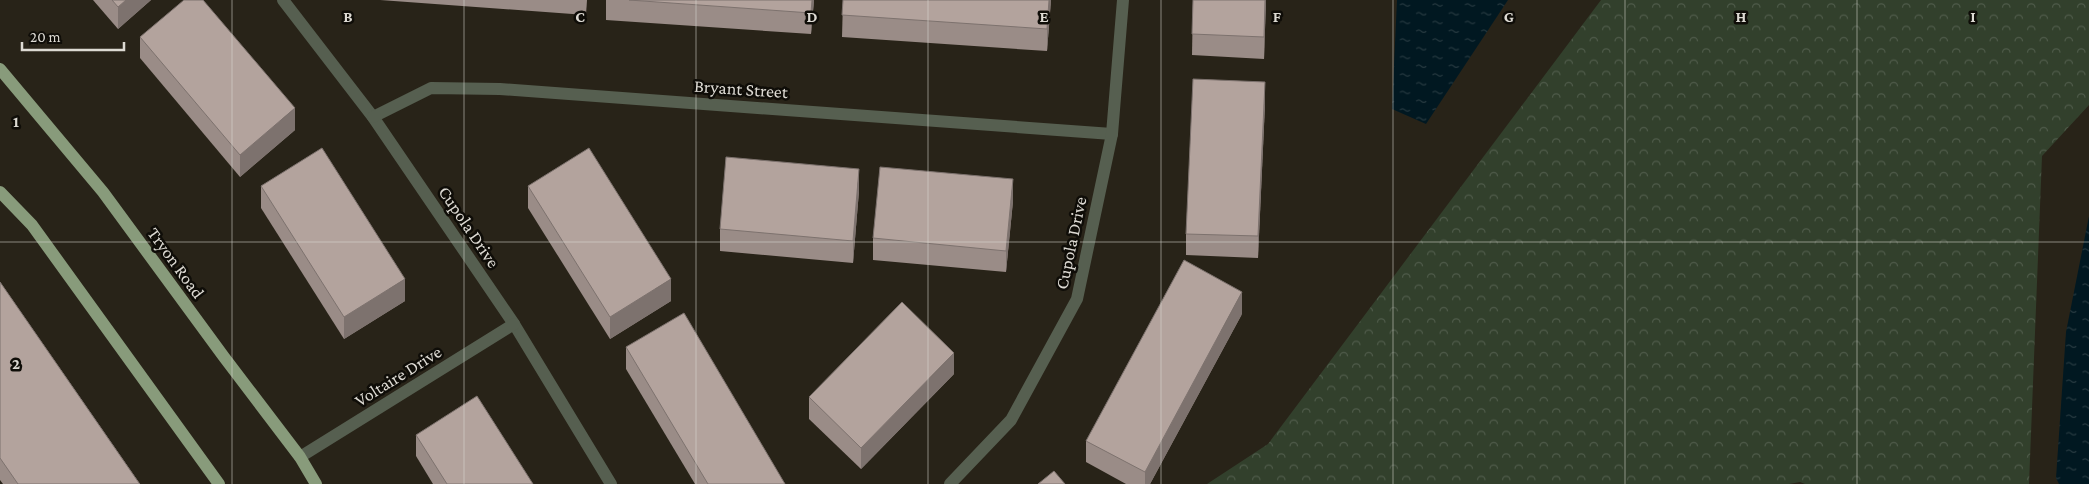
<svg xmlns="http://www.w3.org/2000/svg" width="2089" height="484" viewBox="0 0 2089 484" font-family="'Crimson Pro',serif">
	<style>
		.forest { fill: url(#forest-crowns) }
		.water { fill: url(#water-ripples) }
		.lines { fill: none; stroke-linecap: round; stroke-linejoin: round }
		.minor { stroke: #565f50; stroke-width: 12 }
		.primary { stroke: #889b7b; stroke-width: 12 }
		.wall { fill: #9a8c87 }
		.shaded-wall { fill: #7d726e }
		.building { fill: #b3a39d; stroke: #7d726e }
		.grid { fill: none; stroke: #dddad3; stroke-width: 1; stroke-opacity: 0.55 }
		.labels { text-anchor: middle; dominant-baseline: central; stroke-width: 5; stroke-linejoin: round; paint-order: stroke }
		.street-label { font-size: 18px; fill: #dddad3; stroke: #0f0d08 }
		.grid-label { font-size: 16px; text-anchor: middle; font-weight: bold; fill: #dddad3; stroke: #0f0d08; stroke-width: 5; stroke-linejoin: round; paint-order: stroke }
	</style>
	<defs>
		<pattern id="forest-crowns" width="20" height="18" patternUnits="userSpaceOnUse" patternTransform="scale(1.25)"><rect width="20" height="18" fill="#32402c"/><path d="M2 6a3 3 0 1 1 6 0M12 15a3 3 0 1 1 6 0" fill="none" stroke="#4f5b4a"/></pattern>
		<pattern id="water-ripples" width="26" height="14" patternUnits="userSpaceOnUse" patternTransform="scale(1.25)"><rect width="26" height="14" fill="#011821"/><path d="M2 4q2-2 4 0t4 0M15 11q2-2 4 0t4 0" fill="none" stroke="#263940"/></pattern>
	</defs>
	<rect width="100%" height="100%" fill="#282318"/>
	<polygon class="forest" points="1601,0 2089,0 2089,105 2042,156 2029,484 1805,484 1800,482 1789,484 1207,484 1268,444"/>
	<g class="water">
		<polygon points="1397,0 1508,0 1426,124 1392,109"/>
		<polygon points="2089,216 2089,484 2059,484 2056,478 2066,332"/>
	</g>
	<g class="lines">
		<g class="minor">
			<polyline points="283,0 373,117 514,324 611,484"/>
			<polyline points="373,117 431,88 500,89 1112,134"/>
			<polyline points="300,457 514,324"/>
			<polyline points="950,484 1011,420 1077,299 1112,134 1123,0"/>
		</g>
		<g class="primary">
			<polyline points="0,69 103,192 224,357 300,457 316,484"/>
			<polyline points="0,192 32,225 219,484"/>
		</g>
	</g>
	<g class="wall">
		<polygon points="93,0 151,0 118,29"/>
		<polygon points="380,0 587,0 586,15"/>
		<polygon points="606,0 814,0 811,34 606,20"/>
		<polygon points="843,0 1051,0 1047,51 842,37"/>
		<polygon points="1193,0 1266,0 1264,59 1192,55"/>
		<polygon points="140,37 295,130 240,177 140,58"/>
		<polygon points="1265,104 1258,258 1186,255 1186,234"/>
		<polygon points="261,186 405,301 344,339 261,208"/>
		<polygon points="528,186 671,301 610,339 528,208"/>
		<polygon points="859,191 853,263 720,251 720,229"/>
		<polygon points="1013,201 1006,272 873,260 873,238"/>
		<polygon points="0,282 140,484 3,484 0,480"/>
		<polygon points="1242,314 1150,484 1126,484 1086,462 1086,441"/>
		<polygon points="626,347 785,484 695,484 626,369"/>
		<polygon points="954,374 861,469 809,419 809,397"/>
		<polygon points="416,435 533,484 433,484 416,456"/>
	</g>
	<g class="shaded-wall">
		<polygon points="126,0 151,0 118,29 118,7"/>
		<polygon points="812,0 814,0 811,34 811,13"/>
		<polygon points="1049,0 1051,0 1047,51 1047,29"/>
		<polygon points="1265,0 1266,0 1264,59 1264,37"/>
		<polygon points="1265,82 1265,104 1258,258 1258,236"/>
		<polygon points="295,108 295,130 240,177 240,155"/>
		<polygon points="859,169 859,191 853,263 853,241"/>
		<polygon points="1013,179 1013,201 1006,272 1006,251"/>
		<polygon points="405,279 405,301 344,339 344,317"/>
		<polygon points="671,279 671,301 610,339 610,317"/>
		<polygon points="1242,292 1242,314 1150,484 1145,484 1145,472"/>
		<polygon points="954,353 954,374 861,469 861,448"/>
	</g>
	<g class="building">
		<polygon points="112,0 126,0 118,7"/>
		<polygon points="184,0 203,0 295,108 240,155 140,37"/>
		<polygon points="629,0 812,0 811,13"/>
		<polygon points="843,0 1049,0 1047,29 842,15"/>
		<polygon points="1193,0 1265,0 1264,37 1192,34"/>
		<polygon points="1193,79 1265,82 1258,236 1186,234"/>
		<polygon points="322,148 405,279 344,317 261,186"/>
		<polygon points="589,148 671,279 610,317 528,186"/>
		<polygon points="726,157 859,169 853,241 720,229"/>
		<polygon points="880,167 1013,179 1006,251 873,238"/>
		<polygon points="1184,260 1242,292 1145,472 1086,441"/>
		<polygon points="0,282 139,483 140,484 18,484 0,458"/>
		<polygon points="902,302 954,353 861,448 809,397"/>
		<polygon points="684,313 785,484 708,484 626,347"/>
		<polygon points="477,396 533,484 447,484 416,435"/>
		<polygon points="1054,471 1065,484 1038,484"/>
	</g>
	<path class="grid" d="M232 0V484M464 0V484M696 0V484M928 0V484M1161 0V484M1393 0V484M1625 0V484M1857 0V484M0 242H2089"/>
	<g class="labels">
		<g class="street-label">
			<text transform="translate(741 89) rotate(4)">Bryant Street</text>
			<text transform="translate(469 227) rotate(56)">Cupola Drive</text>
			<text transform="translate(1071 243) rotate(-78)">Cupola Drive</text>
			<text transform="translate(176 263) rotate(54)">Tryon Road</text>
			<text transform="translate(398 376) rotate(-32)">Voltaire Drive</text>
		</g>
	</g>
	<g class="grid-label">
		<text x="348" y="22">B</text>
		<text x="580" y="22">C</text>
		<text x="812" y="22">D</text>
		<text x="1044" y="22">E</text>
		<text x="1277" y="22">F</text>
		<text x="1509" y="22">G</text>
		<text x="1741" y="22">H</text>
		<text x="1973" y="22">I</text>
		<text x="16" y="127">1</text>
		<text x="16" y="369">2</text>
	</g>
	<path d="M22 42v8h102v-8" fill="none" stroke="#dddad3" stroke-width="2.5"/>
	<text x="30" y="42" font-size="15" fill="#dddad3" stroke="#0f0d08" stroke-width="4" paint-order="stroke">20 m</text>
</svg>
